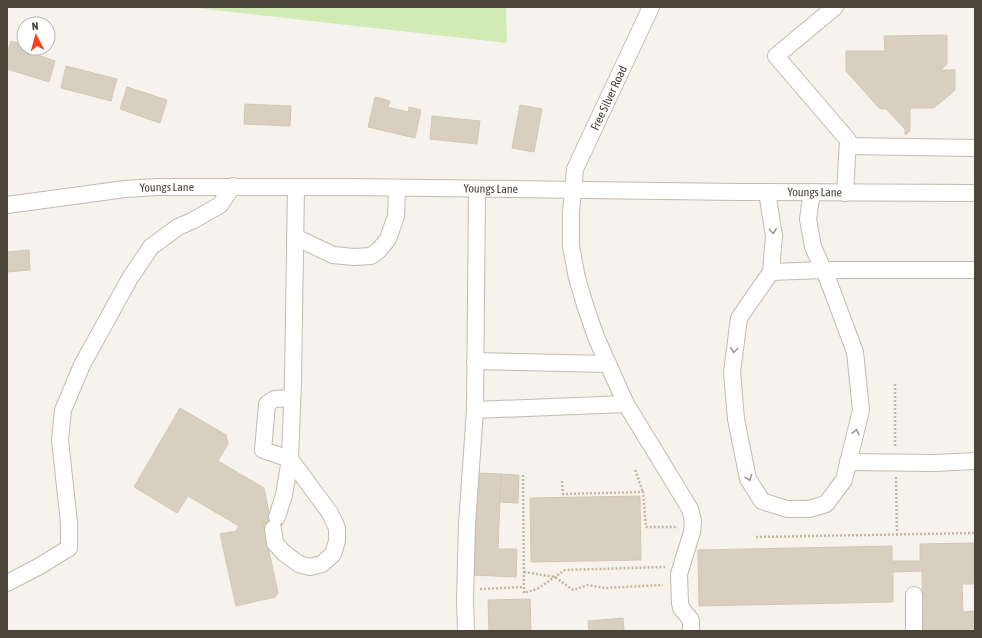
<svg xmlns="http://www.w3.org/2000/svg" width="982" height="638" viewBox="0 0 982 638" font-family="'Asap Condensed',sans-serif">
	<style>
		.green { fill: #d2eab5 }
		.building { fill: #d8cfc1; stroke: #d3c7b4 }
		.lines { fill: none; stroke-linecap: round; stroke-linejoin: round }
		.minor-casing { stroke: #c2bbae; stroke-width: 18 }
		.path { stroke: #c4b79f; stroke-width: 2.5; stroke-dasharray: 2 2; stroke-linecap: butt }
		.minor { stroke: #fff; stroke-width: 16 }
		.oneway { stroke: #9c9892 }
		.labels { text-anchor: middle; dominant-baseline: central; stroke-width: 3; stroke-linejoin: round; paint-order: stroke }
		.street-label { font-size: 12px; fill: #4b4439; stroke: #fff }
	</style>
	<rect width="100%" height="100%" fill="#f6f3ec"/>
	<polygon class="green" points="188,7 506,7 507,43"/>
	<g class="building">
		<polygon points="947,35 947,64 941,70 955,70 955,90 934,108 910,108 910,131 905,135 905,129 886,109 880,109 846,71 846,51 885,51 884,36"/>
		<polygon points="11,41 24,45 23,50 55,61 49,82 7,69 7,54"/>
		<polygon points="66,66 117,79 111,101 61,88"/>
		<polygon points="127,87 167,100 160,123 120,109"/>
		<polygon points="375,97 390,101 388,107 408,112 409,107 421,110 415,138 368,127"/>
		<polygon points="245,104 291,106 290,126 244,124"/>
		<polygon points="520,105 542,109 534,152 512,148"/>
		<polygon points="432,116 480,121 477,144 430,139"/>
		<polygon points="29,250 30,270 7,272 7,252"/>
		<polygon points="180,408 226,435 228,444 218,461 264,488 269,512 284,521 278,532 263,523 278,593 275,597 236,606 220,534 236,531 239,526 188,496 177,513 134,487"/>
		<polygon points="475,473 501,474 498,549 517,549 516,577 471,575"/>
		<polygon points="501,474 519,475 518,503 500,502"/>
		<polygon points="640,496 641,560 531,562 530,498"/>
		<polygon points="975,543 975,584 962,584 963,612 975,611 975,631 923,631 922,571 893,572 893,602 699,606 698,550 892,546 892,561 920,561 920,544"/>
		<polygon points="530,599 531,631 489,631 488,600"/>
		<polygon points="623,618 624,631 589,631 588,621"/>
	</g>
	<g class="lines">
		<defs>
			<g id="minor">
				<polyline points="651,7 575,169 571,212 571,246 577,278 586,308 596,337 608,364 626,404 690,509 693,521 692,532 679,574 680,603 681,608 691,620 691,631"/>
				<polyline points="835,7 776,56 848,140 845,193"/>
				<polyline points="848,146 975,148"/>
				<polyline points="767,192 774,236 771,272 739,318 732,372 736,419 748,479 762,501 787,509 809,509 826,504 844,480 861,410 855,352 828,280 813,247 808,219 812,192"/>
				<path id="s1" d="M7 205 125 189 157 187H349L739 192 975 193"/>
				<polyline points="295,237 333,255 354,257 371,256 379,250 388,239 396,216 397,188"/>
				<polyline points="771,272 823,270 975,270"/>
				<polyline points="475,361 608,364"/>
				<polyline points="475,410 626,404"/>
				<polyline points="848,462 935,463 975,461"/>
				<polyline points="277,517 284,495 290,459 293,380 296,187"/>
				<polyline points="273,529 275,543 284,553 299,564 310,567 322,564 333,554 337,541 337,528 330,513 290,459 263,450 267,404 274,399 292,398"/>
				<polyline points="7,583 38,567 69,548 69,523 60,440 63,410 82,365 130,278 151,247 178,227 192,221 220,205 233,186"/>
				<polyline points="466,631 465,600 467,524 475,410 477,189"/>
				<polyline points="914,631 914,595"/>
			</g>
		</defs>
		<use href="#minor" class="minor-casing"/>
		<g class="path">
			<polyline points="895,384 895,447"/>
			<polyline points="635,470 643,492"/>
			<polyline points="523,475 524,593 537,589 565,570 665,567"/>
			<polyline points="896,477 897,534"/>
			<polyline points="562,481 563,494 643,492 646,527 678,527"/>
			<polyline points="756,537 975,533"/>
			<polyline points="524,572 555,577 573,590 588,585 605,588 663,585"/>
			<polyline points="480,589 524,587"/>
		</g>
		<use href="#minor" class="minor"/>
	</g>
	<defs><path id="oneway-chevron" d="M-2-3.5L2.5 0L-2 3.5" fill="none" stroke-width="1.6" stroke-linecap="round" stroke-linejoin="round"/></defs>
	<g class="oneway">
		<use href="#oneway-chevron" transform="translate(773 231) rotate(83)"/>
		<use href="#oneway-chevron" transform="translate(734 350) rotate(98)"/>
		<use href="#oneway-chevron" transform="translate(856 432) rotate(-76)"/>
		<use href="#oneway-chevron" transform="translate(749 478) rotate(69)"/>
	</g>
	<g class="labels">
		<g class="street-label">
			<text transform="translate(609 98) rotate(-65)">Free Silver Road</text>
			<text stroke="none"><textPath href="#s1" startOffset="161">Youngs Lane</textPath></text>
			<text stroke="none"><textPath href="#s1" startOffset="485">Youngs Lane</textPath></text>
			<text stroke="none"><textPath href="#s1" startOffset="809">Youngs Lane</textPath></text>
		</g>
	</g>
	<rect width="982" height="638" fill="none" stroke="#4b4439" stroke-width="16"/>
	<g transform="translate(36 36) rotate(354)"><circle r="19" fill="#ffffff" stroke="#b7b4b0"/>
	<path d="M0-3L7 15L0 10L-7 15Z" fill="#fc3f1d"/>
	<text y="-6" font-size="11" font-weight="bold" text-anchor="middle" fill="#4b4439">N</text>
	</g>
</svg>
